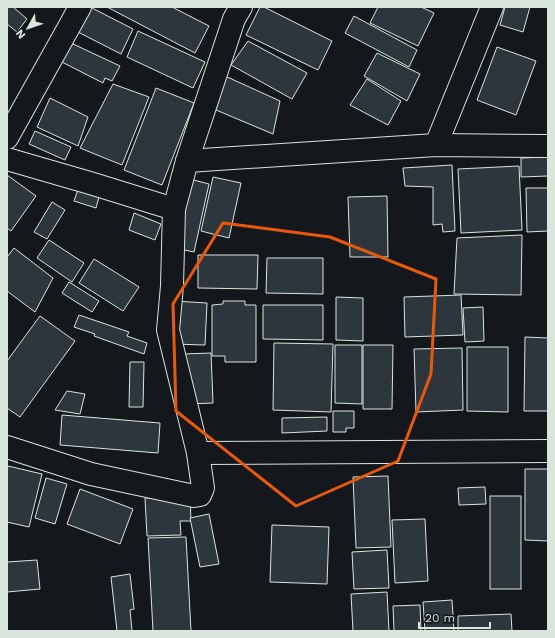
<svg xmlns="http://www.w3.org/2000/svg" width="555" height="638" viewBox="0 0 555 638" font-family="'Work Sans',sans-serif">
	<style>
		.building { fill: #2c363c; stroke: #d8e6dc }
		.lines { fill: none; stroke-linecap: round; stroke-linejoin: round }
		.minor-casing { stroke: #d8e6dc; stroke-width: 24 }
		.minor { stroke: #14181c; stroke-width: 22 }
		.marked { fill: none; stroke: #e8590c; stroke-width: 3; stroke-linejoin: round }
	</style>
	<rect width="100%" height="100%" fill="#14181c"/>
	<g class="building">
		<polygon points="8,7 13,7 27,19 17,32 7,24 7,8"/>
		<polygon points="90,7 133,29 121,54 78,32"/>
		<polygon points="107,7 172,7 209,26 195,53"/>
		<polygon points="260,7 264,7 332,41 318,70 246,35"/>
		<polygon points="378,7 421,7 434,13 418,46 370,23"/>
		<polygon points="505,7 530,7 523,32 500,25"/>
		<polygon points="354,16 417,50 409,67 345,33"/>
		<polygon points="138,31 205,62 193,88 127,57"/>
		<polygon points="248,41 307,73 292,99 231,65"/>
		<polygon points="71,43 120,66 112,81 105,78 103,83 62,62"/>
		<polygon points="497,47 536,61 516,115 477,100"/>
		<polygon points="377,53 420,74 407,101 364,76"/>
		<polygon points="225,76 280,101 273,134 216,110"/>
		<polygon points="367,79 401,101 388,125 350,105"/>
		<polygon points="113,84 149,97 122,165 80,148"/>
		<polygon points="156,88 194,103 162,185 124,170"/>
		<polygon points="50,98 88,117 78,146 37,127"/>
		<polygon points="35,131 71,147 65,160 29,144"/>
		<polygon points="548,157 548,176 521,177 521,158"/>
		<polygon points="452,165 455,231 443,232 442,224 433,225 433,187 405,186 403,168"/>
		<polygon points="519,166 522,230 461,233 458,169"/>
		<polygon points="7,175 36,196 11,231 7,228"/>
		<polygon points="213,177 241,183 229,238 201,231"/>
		<polygon points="190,179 209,184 194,252 175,248"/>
		<polygon points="79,187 100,193 96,208 74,201"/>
		<polygon points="526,188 548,188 548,231 527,232"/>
		<polygon points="387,196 388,257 350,257 348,197"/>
		<polygon points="52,202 65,210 47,239 34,232"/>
		<polygon points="134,213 161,224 155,240 129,230"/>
		<polygon points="522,235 521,295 454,294 457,238"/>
		<polygon points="49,240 84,263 72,282 37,258"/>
		<polygon points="14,248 53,278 35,312 7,291 7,257"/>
		<polygon points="198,255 258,255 257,289 198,288"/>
		<polygon points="267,258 323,258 323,294 266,293"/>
		<polygon points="94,259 139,287 123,311 79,283"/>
		<polygon points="69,282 99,301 92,312 62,293"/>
		<polygon points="461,295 463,335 405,337 404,297"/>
		<polygon points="336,297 363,298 363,341 336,340"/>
		<polygon points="174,301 207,303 205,345 173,344"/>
		<polygon points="223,301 245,301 245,305 256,305 256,362 225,362 225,356 212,356 212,305 223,304"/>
		<polygon points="263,305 323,305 323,340 263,339"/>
		<polygon points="483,307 484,341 465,342 463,308"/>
		<polygon points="79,315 129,332 127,336 147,343 144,354 94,336 95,334 74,327"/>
		<polygon points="40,316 75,341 20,417 7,408 7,361"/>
		<polygon points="525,337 548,338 548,411 524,411"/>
		<polygon points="274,343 333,344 331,412 273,410"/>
		<polygon points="335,345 362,345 362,404 335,403"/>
		<polygon points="363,345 393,345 392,409 363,409"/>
		<polygon points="467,347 508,347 508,412 467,411"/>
		<polygon points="462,348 463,410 416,412 414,349"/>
		<polygon points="211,353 213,403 187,404 184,354"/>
		<polygon points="130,362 144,362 143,407 129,407"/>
		<polygon points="67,391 85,394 80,414 55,410"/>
		<polygon points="333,411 354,411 354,428 346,428 346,432 333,432"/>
		<polygon points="62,415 160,423 158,453 60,445"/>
		<polygon points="327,417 327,431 282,433 282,418"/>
		<polygon points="8,466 42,474 29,527 7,522 7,471"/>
		<polygon points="525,469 548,469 548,541 525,540"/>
		<polygon points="388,476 391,547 356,548 353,477"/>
		<polygon points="46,478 67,484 55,524 35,518"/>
		<polygon points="485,487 486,504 459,505 458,488"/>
		<polygon points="80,489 133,509 120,544 67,524"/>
		<polygon points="190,496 191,521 180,521 181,535 147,536 145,498"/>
		<rect x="490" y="496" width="31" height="93"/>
		<polygon points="209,514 219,564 200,567 190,518"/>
		<polygon points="425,519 428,581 395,583 392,520"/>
		<polygon points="272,525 329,527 327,584 270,582"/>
		<polygon points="186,537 191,631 153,631 148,538"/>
		<polygon points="387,550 389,588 354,589 352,552"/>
		<polygon points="37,560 40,589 7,592 7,562"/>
		<polygon points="130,574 134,609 130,610 132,631 117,631 111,577"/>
		<polygon points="387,592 389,631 353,631 351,594"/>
		<polygon points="452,600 454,631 425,631 423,602"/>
		<polygon points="420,605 421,631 394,631 393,606"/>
		<polygon points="511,614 512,631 458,631 458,616"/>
	</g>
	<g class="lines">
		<defs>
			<g id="minor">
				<polyline points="7,138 69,27 80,7"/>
				<polyline points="436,145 492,7"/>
				<polyline points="7,159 90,183 174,209"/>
				<polyline points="187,161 436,145 548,146"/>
				<polyline points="7,447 91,474 194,496 200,495 203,488 198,453 168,330 172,286 174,209 187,161 234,19 241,7"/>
				<polyline points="198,453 548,451"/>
			</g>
		</defs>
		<use href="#minor" class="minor-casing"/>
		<use href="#minor" class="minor"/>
	</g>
	<path class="marked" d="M223 223 330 237 436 279 431 374 398 461 296 506 176 411 173 304Z"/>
	<rect width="555" height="638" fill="none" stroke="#d8e6dc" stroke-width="16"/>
	<g transform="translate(28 28) rotate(230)" stroke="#14181c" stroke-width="3" paint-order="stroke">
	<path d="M0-3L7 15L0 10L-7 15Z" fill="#d8e6dc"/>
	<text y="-6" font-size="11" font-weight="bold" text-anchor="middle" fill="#d8e6dc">N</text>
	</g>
	<path d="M419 622v6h71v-6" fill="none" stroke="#d8e6dc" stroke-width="2"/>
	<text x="425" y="622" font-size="12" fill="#d8e6dc" stroke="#14181c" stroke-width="3" paint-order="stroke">20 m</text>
</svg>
